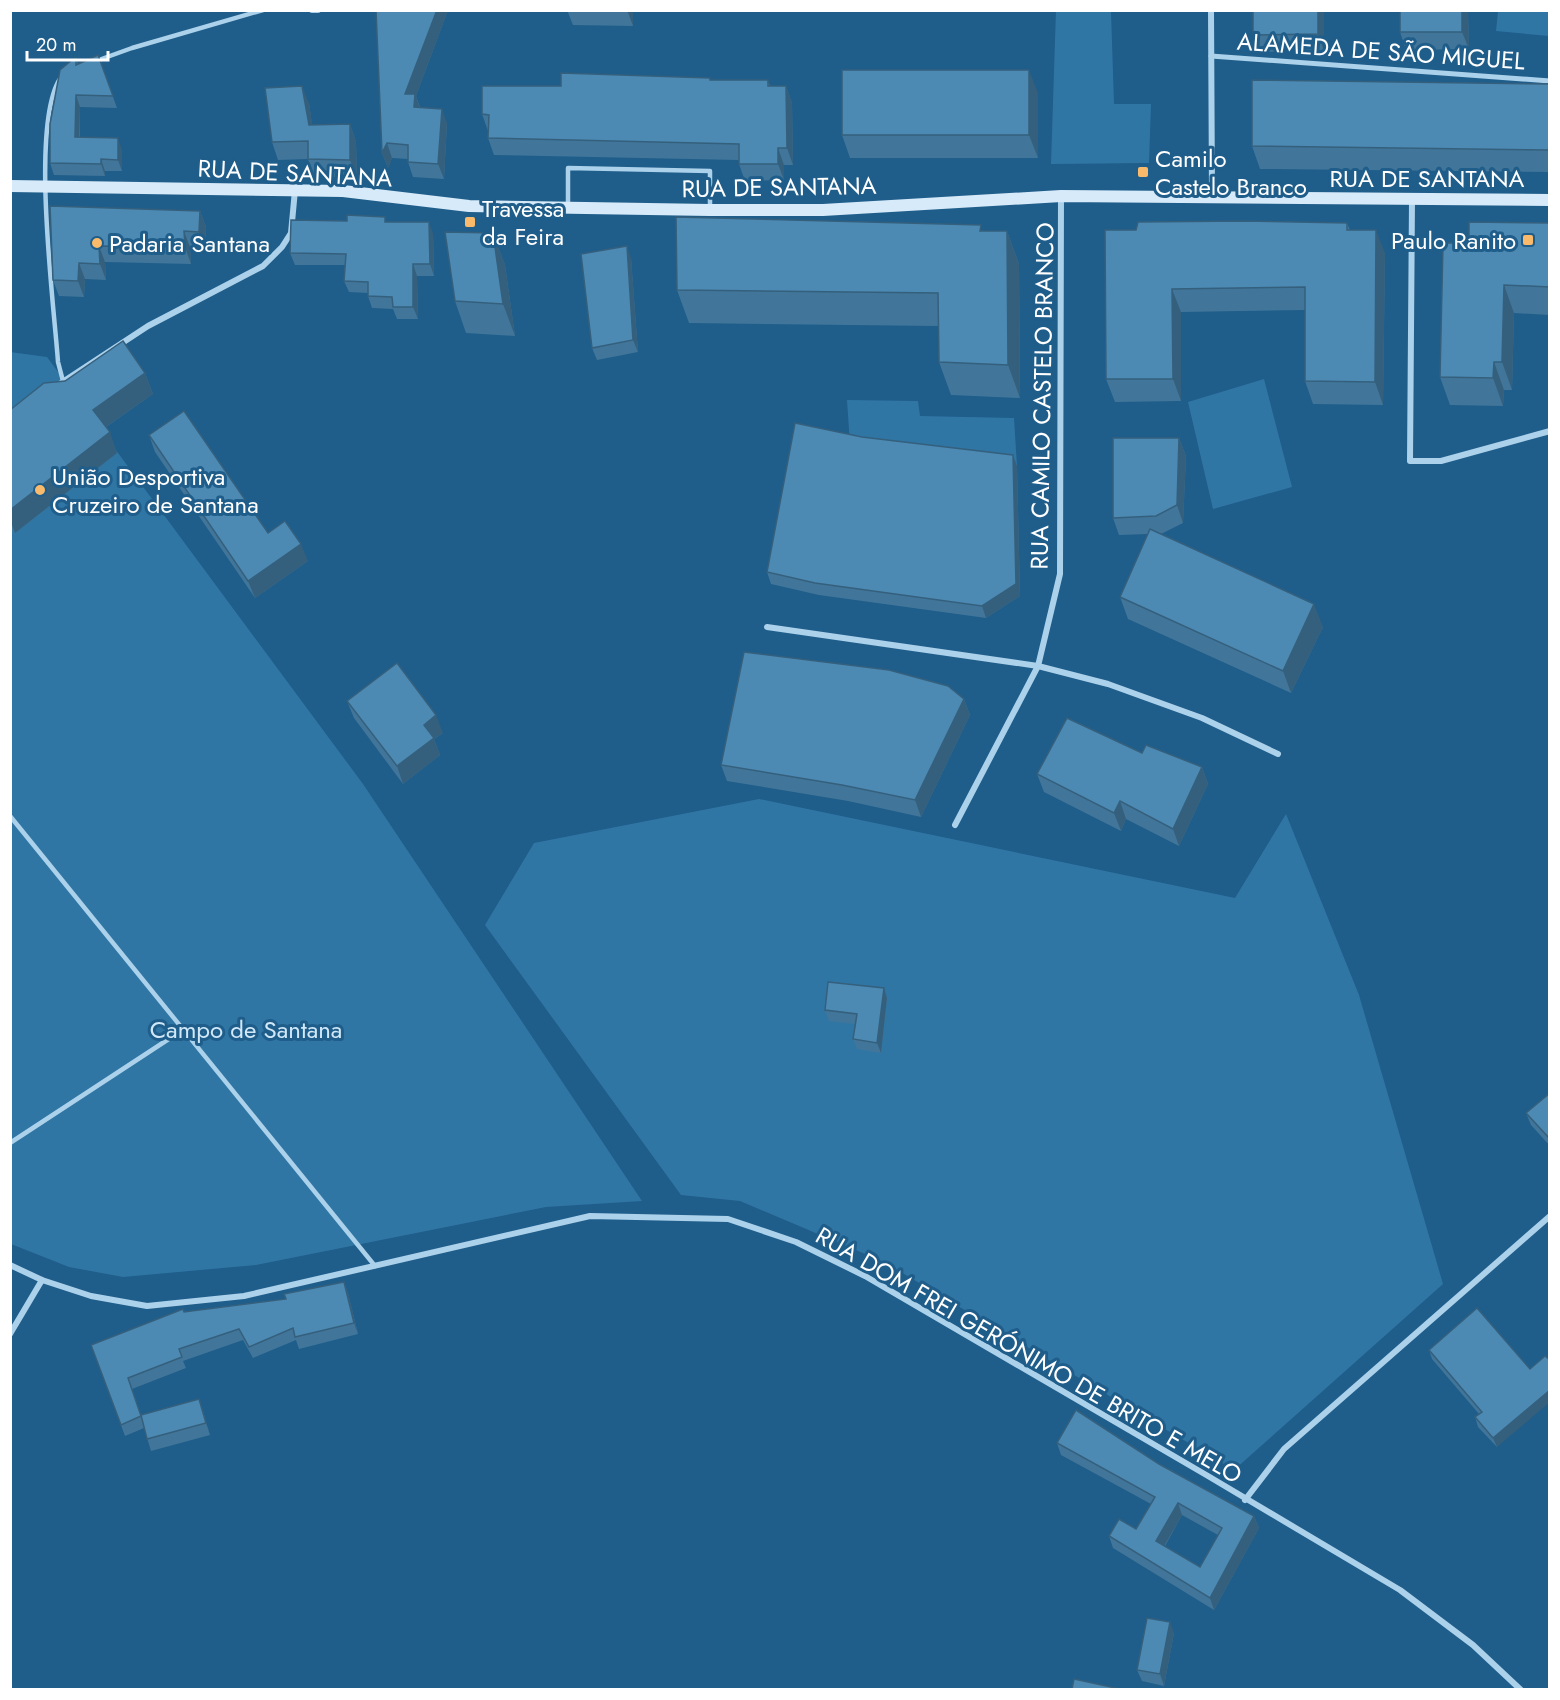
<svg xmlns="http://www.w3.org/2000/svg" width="1560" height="1700" viewBox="0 0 1560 1700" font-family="Jost,sans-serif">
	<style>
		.green { fill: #3076a5 }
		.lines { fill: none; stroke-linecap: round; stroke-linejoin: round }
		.service { stroke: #abd1eb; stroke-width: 4.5 }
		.pedestrian { stroke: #abd1eb; stroke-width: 5 }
		.minor { stroke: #abd1eb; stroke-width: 6 }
		.secondary { stroke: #d6eaf9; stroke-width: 12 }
		.wall { fill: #41769a; fill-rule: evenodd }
		.shaded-wall { fill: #35607d }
		.building { fill: #4c89b3; stroke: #35607d; stroke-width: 1.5; fill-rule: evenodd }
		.poi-dot { fill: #f9bb6b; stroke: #1f5d8a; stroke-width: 2 }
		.labels { text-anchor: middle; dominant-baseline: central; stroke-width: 6; stroke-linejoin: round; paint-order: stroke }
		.street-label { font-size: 24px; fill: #fff; stroke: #1f5d8a }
		.poi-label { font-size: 24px; fill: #fff; stroke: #1f5d8a; text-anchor: start }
		.park-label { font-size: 24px; fill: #d0e8f8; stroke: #1f5d8a }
	</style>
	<rect width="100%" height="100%" fill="#1f5d8a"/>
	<g class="green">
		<polygon points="1056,10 1111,11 1114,104 1151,104 1149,163 1051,164"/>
		<polygon points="1498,11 1549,11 1549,36 1496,31"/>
		<polygon points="10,352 47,357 363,784 642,1201 546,1207 256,1265 123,1277 69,1267 11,1244"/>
		<polygon points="1264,379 1292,487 1213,509 1188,402"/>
		<polygon points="847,400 918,401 920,416 1014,418 1017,466 850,445"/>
		<polygon points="759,799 1235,898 1286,814 1359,995 1443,1284 1234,1470 884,1262 740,1201 681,1195 485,925 534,843"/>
	</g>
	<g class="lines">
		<g class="service">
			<polyline points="96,61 132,48 263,10"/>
			<path d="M62 76C29 117 54 304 58 362L63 381"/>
			<polyline points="568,207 568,168 710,171 710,210"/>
			<polyline points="10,816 375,1266"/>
			<polyline points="10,1143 184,1029"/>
		</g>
		<polyline class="pedestrian" points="1211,56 1550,81"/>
		<g class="minor">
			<polyline points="312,10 318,10"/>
			<polyline points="1211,10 1212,198"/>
			<polyline points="1412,200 1410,461 1441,461 1550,431"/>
			<polyline points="58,385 148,326 263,266 282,247 291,233 295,190"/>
			<polyline points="767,627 1038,666 1108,684 1202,718 1278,754"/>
			<polyline points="955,825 1038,666 1060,574 1061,196"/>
			<polyline points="10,1265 42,1280 91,1296 147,1306 244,1296 590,1216 728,1219 796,1242 865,1276 1208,1476 1400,1590 1473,1645 1521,1690"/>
			<polyline points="10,1334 42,1280"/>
			<polyline points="1245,1500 1284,1449 1550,1216"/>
		</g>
		<polyline class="secondary" points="10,186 343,191 469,206 710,210 823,210 1061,196 1550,200"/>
	</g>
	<g class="wall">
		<polygon points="376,10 448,10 416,96 420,107 447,123 444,179 413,177 408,162 408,159 392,158 388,168 382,153"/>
		<polygon points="567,10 633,10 633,26 573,25"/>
		<polygon points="1253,10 1324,10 1324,51 1260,52 1253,35"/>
		<polygon points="1400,10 1468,10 1469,49 1406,50 1400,32"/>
		<polygon points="98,55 117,108 80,107 80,137 122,150 122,171 105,171 105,176 54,175 50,163 76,58 78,64"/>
		<polygon points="710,78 711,80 768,80 770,86 786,86 792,103 793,165 784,165 784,180 745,181 739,164 739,160 494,155 488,138 488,131 482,114 561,86"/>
		<polygon points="1550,84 1550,172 1260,169 1252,146"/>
		<polygon points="1038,93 1038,158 850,158 842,135"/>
		<polygon points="309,103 312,125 350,124 356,142 357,177 314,177 308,159 278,160 272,142"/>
		<polygon points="50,206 200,211 206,227 205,248 190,247 191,264 105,262 106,280 85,279 84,297 59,296 53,280"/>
		<polygon points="387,222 433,233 434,276 417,276 418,319 397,319 393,309 372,308 368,296 368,293 349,292 344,281 345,265 295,265 290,253"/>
		<polygon points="1347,223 1350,230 1385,253 1383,405 1313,404 1305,381 1305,310 1181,312 1181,401 1115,402 1106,379 1136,230"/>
		<polygon points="1550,223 1550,315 1514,313 1512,390 1504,390 1503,406 1450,405 1440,377 1469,243"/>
		<polygon points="983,231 1007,231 1019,264 1020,398 951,395 939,362 938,326 689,323 677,290"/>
		<polygon points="493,233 505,265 515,336 466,333 455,301"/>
		<polygon points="631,258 638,352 597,360 592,348"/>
		<polygon points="145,373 153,394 106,427 117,453 15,533 10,527 10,410 65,381"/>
		<polygon points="149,435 268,533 308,561 255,598 155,452"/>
		<polygon points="862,437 1013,455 1017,466 1020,596 986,618 819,595 771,584 767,572"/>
		<polygon points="1179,438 1186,456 1183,523 1163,533 1159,534 1323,627 1291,693 1128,619 1120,597 1148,534 1119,535 1113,518"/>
		<polygon points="964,699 970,715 921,817 848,801 727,781 721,765"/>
		<polygon points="347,701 443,733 434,739 440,755 403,784 354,718"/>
		<polygon points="1202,767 1208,784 1179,846 1126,819 1121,831 1044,792 1037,774"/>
		<polygon points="884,988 887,998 881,1053 857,1049 853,1039 855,1024 829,1021 825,1010"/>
		<polygon points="1550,1093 1550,1146 1531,1125 1526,1113"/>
		<polygon points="344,1282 348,1293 358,1334 299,1349 296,1340 253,1358 243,1340 183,1361 186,1368 132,1389 141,1415 203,1411 210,1435 151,1451 144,1428 125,1436 91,1345 184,1312 286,1299"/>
		<polygon points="1429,1350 1530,1369 1497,1447 1478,1427 1475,1417 1479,1414 1432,1359"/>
		<path d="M1057 1443 1159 1464 1254 1516 1259 1528 1214 1610 1113 1548 1109 1536 1136 1529 1151 1504 1061 1455ZM1182 1515 1218 1535 1200 1567 1165 1546Z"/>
		<polygon points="1174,1633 1164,1686 1142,1681 1137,1670"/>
	</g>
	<g class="shaded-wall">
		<polygon points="437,10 448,10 416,96 420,109 420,122 405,94"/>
		<polygon points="627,10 633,10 633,26"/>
		<polygon points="1318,10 1324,10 1324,51 1318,34"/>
		<polygon points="1462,10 1468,10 1469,49 1462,32"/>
		<polygon points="1029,70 1038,93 1038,158 1029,135"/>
		<polygon points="302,86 309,103 315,142 309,125"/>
		<polygon points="786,86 792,103 793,165 787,148"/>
		<polygon points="76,95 80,107 79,149 75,137"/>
		<polygon points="442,109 447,123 444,179 438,164"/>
		<polygon points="350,124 356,142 357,177 350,160"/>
		<polygon points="118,138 122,150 122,171 118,160"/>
		<polygon points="387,143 392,158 388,168 382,153"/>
		<polygon points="778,148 784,165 784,180 778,164"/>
		<polygon points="101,159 105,171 105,176 101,164"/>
		<polygon points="200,211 206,227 205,248 199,232"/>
		<polygon points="429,222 433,233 434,276 430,264"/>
		<polygon points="1376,230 1385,253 1383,405 1375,382"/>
		<polygon points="184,231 190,247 191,264 185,247"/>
		<polygon points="1007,231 1019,264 1020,398 1008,365"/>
		<polygon points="493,233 505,265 515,336 503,304"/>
		<polygon points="99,246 105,262 106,280 100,264"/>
		<polygon points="627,246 631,258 638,352 633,340"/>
		<polygon points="79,263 85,279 84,297 78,281"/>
		<polygon points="413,264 417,276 418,319 413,307"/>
		<polygon points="1504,285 1514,313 1512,390 1502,362"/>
		<polygon points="1172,289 1181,312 1181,401 1173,379"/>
		<polygon points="1494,362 1504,390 1503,406 1493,378"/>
		<polygon points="145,373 153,394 100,431 93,410"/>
		<polygon points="110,432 117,453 15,533 10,520 10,510"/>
		<polygon points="1179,438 1186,456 1183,523 1177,505"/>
		<polygon points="1013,455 1017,466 1020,596 986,618 982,606"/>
		<polygon points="301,544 308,561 255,598 248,581"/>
		<polygon points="1314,604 1323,627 1291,693 1283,671"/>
		<polygon points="964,699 970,715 921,817 915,800"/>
		<polygon points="436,715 443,733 434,739 440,755 403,784 397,766 424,725"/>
		<polygon points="1202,767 1208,784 1179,846 1173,829"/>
		<polygon points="1120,801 1126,819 1121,831 1114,813"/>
		<polygon points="884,988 887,998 881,1053 877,1043"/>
		<polygon points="344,1282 348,1293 358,1334 354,1323"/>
		<polygon points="1550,1390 1550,1402 1497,1447 1493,1438"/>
		<polygon points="199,1399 203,1411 210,1435 206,1423"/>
		<polygon points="1178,1503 1182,1515 1160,1553 1156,1541"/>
		<polygon points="1254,1516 1259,1528 1214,1610 1210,1598"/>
		<polygon points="1170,1622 1174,1633 1164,1686 1160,1674"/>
	</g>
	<g class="building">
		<polygon points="376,10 437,10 405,94 415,94 414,107 442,109 438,164 408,162 408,145 387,143 382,153"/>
		<polygon points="1253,10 1318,10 1318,34 1253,35"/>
		<rect x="1400" y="10" width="62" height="22"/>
		<polygon points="98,55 113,96 76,95 75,137 118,138 118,160 101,159 101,164 50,163 50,124 60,70 72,60 76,58 76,65"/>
		<rect x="842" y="70" width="187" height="65"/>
		<polygon points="561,73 710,78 710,80 768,80 768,86 786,86 787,148 778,148 778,164 739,164 739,144 488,138 489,115 482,114 482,86 561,86"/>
		<polygon points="1252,80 1550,84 1550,150 1252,146"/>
		<polygon points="302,86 309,125 350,124 350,160 308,159 308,141 272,142 265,88"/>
		<polygon points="50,206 200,211 199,232 184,231 185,247 99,246 100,264 79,263 78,281 53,280"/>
		<polygon points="347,215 385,217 385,222 429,222 430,264 413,264 413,307 393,307 392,297 368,296 368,282 344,281 346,254 290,253 291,220 347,221"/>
		<polygon points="676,217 981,225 980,231 1007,231 1008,365 939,362 938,293 677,290"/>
		<polygon points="1243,221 1347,223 1347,230 1376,230 1375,382 1305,381 1305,287 1172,289 1173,379 1106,379 1105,230 1136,230 1138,222"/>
		<polygon points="1469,222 1550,223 1550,287 1504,285 1502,362 1494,362 1493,378 1440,377 1443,243 1469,243"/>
		<polygon points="445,232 493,233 503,304 455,301"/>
		<polygon points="627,246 633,340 592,348 581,254"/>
		<polygon points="123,341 145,373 93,410 110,432 10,510 10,410 44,383 65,381"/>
		<polygon points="184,411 268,533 285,521 301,544 248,581 149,435"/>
		<polygon points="795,423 862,437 1013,455 1016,584 982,606 815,583 767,572"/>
		<polygon points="1113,438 1179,438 1177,505 1156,516 1113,518"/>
		<polygon points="1150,529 1314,604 1283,671 1120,597"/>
		<polygon points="744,652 889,670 948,686 964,699 915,800 842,785 721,765"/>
		<polygon points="397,663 436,715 424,725 434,738 397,766 347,701"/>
		<polygon points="1067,718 1142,753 1146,745 1202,767 1173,829 1120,801 1114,813 1037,774"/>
		<polygon points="828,982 884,988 877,1043 853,1039 857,1014 825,1010"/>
		<polygon points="1550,1093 1550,1139 1526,1113"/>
		<polygon points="344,1282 354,1323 295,1337 293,1328 249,1347 239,1329 179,1349 182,1357 128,1378 141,1416 121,1425 91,1345 183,1309 184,1312 286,1299 284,1294"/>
		<polygon points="1477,1308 1530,1369 1545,1356 1550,1360 1550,1390 1493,1438 1475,1417 1482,1412 1429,1350"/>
		<polygon points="199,1399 206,1423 147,1439 141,1415"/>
		<path d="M1076 1410 1159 1464 1254 1516 1210 1598 1109 1536 1119 1519 1136 1529 1155 1497 1057 1443ZM1178 1503 1222 1528 1200 1567 1156 1541Z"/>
		<polygon points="1147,1618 1170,1622 1160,1674 1137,1670"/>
		<polygon points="1074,1679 1120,1689 1072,1689"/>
	</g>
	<g class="poi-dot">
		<rect x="1137" y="166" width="12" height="12" rx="3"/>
		<rect x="464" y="216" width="12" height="12" rx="3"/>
		<rect x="1522" y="234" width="12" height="12" rx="3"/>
		<circle cx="97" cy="243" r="6"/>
		<circle cx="40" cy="490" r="6"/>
	</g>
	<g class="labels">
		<g class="street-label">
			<text transform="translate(1381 51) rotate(4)">ALAMEDA DE SÃO MIGUEL</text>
			<text transform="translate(295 173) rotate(3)">RUA DE SANTANA</text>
			<text x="1427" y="178">RUA DE SANTANA</text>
			<text transform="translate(779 187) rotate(-1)">RUA DE SANTANA</text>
			<text transform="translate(1042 396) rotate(-89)">RUA CAMILO CASTELO BRANCO</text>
			<text transform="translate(1029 1355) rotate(30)">RUA DOM FREI GERÓNIMO DE BRITO E MELO</text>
		</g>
		<g class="poi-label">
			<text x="1155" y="158">Camilo<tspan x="1155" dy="28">Castelo Branco</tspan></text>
			<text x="482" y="208">Travessa<tspan x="482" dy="28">da Feira</tspan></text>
			<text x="1516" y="240" text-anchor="end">Paulo Ranito</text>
			<text x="109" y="243">Padaria Santana</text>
			<text x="52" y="476">União Desportiva<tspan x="52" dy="28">Cruzeiro de Santana</tspan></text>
		</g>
		<g class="park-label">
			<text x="246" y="1029">Campo de Santana</text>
		</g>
	</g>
	<rect width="1560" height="1700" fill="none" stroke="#ffffff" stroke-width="24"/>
	<path d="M27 51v9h81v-9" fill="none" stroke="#ffffff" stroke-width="3"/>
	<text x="36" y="51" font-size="18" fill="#ffffff" stroke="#1f5d8a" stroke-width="4.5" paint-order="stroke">20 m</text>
</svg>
